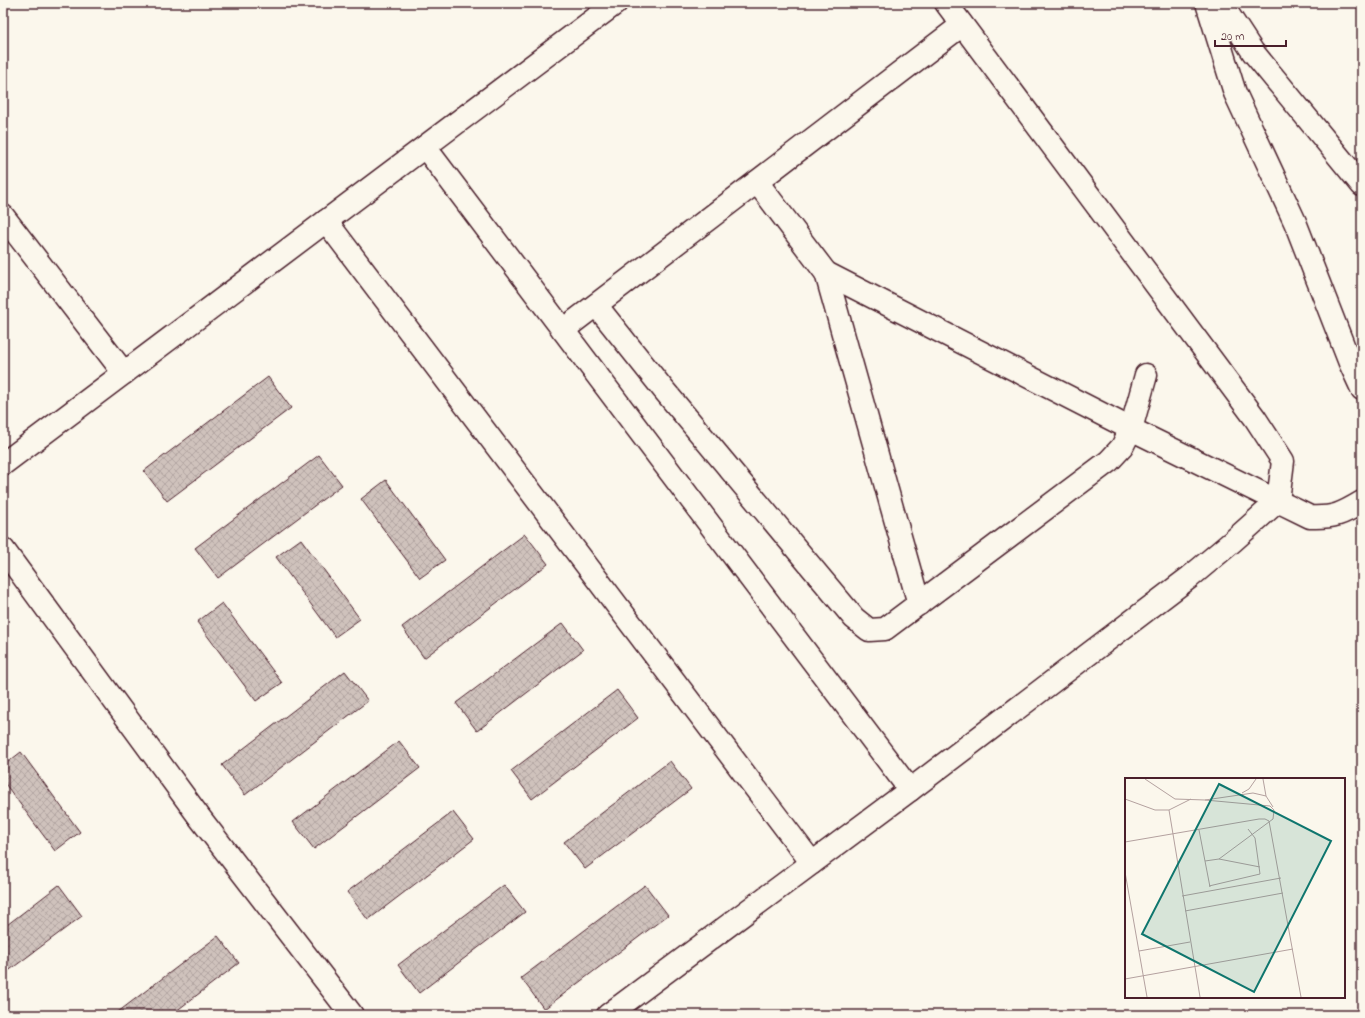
<svg xmlns="http://www.w3.org/2000/svg" width="1365" height="1018" viewBox="0 0 1365 1018" font-family="'Indie Flower',sans-serif">
	<style>
		.building { fill: url(#building-cross-hatch); stroke: #4a1f2b }
		.lines { fill: none; stroke-linecap: round; stroke-linejoin: round }
		.minor-casing { stroke: #4a1f2b; stroke-width: 25 }
		.minor { stroke: #fbf7ec; stroke-width: 22 }
		.inset-road { fill: none; stroke: #b4a19f; stroke-width: 1 }
		.view { fill: #0f766e; fill-opacity: 0.15; stroke: #0f766e; stroke-width: 2 }
		.inset-edge { fill: none; stroke: #4a1f2b; stroke-width: 2 }
	</style>
	<defs>
		<pattern id="building-cross-hatch" width="8" height="8" patternUnits="userSpaceOnUse"><rect width="8" height="8" fill="#cfc2bc"/><path d="M0 0l8 8M0 8l8-8" fill="none" stroke="#b3a6a2"/></pattern>
	</defs>
	<rect width="100%" height="100%" fill="#fbf7ec"/>
	<filter id="ink" filterUnits="userSpaceOnUse"><feTurbulence type="fractalNoise" baseFrequency=".025" numOctaves="2"/><feDisplacementMap in="SourceGraphic" scale="8" xChannelSelector="R" yChannelSelector="G"/><feConvolveMatrix kernelMatrix="1 2 1 2 8 2 1 2 1" color-interpolation-filters="sRGB"/></filter>
	<g filter="url(#ink)">
		<g class="building">
			<polygon points="268,377 291,408 167,501 144,471"/>
			<polygon points="319,455 342,485 218,578 195,548"/>
			<polygon points="386,480 445,560 420,578 361,499"/>
			<polygon points="525,534 548,564 424,658 402,627"/>
			<polygon points="301,539 360,619 335,637 276,557"/>
			<polygon points="222,603 282,683 256,701 197,622"/>
			<polygon points="563,623 583,650 477,731 456,703"/>
			<polygon points="345,671 368,701 245,795 222,765"/>
			<polygon points="617,690 638,718 532,799 511,771"/>
			<polygon points="399,741 420,768 314,849 293,822"/>
			<polygon points="21,752 80,832 55,851 3,781 3,766"/>
			<polygon points="670,761 691,789 585,869 564,842"/>
			<polygon points="453,812 474,839 368,920 347,892"/>
			<polygon points="59,885 82,916 3,975 3,928"/>
			<polygon points="504,885 525,912 419,993 398,965"/>
			<polygon points="645,885 668,915 544,1009 521,978"/>
			<polygon points="218,936 239,963 171,1015 114,1015"/>
		</g>
		<g class="lines">
			<defs>
				<g id="minor">
					<polyline points="1207,3 1235,93 1295,222 1350,363 1362,389"/>
					<polyline points="1221,3 1253,52 1362,185"/>
					<polyline points="425,147 910,790"/>
					<polyline points="757,182 826,273 919,604"/>
					<polyline points="3,216 124,373"/>
					<polyline points="326,221 812,863"/>
					<path d="M826 273 1131 429 1310 517C1334 518 1342 514 1362 502"/>
					<polyline points="596,305 663,389 854,618 869,630 885,629 1109,461 1122,447 1131,429 1146,375"/>
					<polyline points="563,330 962,25"/>
					<polyline points="3,464 616,3"/>
					<polyline points="3,549 200,818 352,1015"/>
					<polyline points="608,1015 910,790 1190,577 1233,541 1278,501 1283,461 1255,418 946,3"/>
				</g>
			</defs>
			<use href="#minor" class="minor-casing"/>
			<use href="#minor" class="minor"/>
		</g>
	</g>
	<g transform="translate(1125 778)">
		<rect width="220" height="220" fill="#fbf7ec"/>
		<path class="inset-road" d="M20 1 50 21 80 22 128 15 141 18M138 1 141 18 148 29M117 15 124 11 131 1M0 21 30 32H44L75 219M80 22 145 28 149 32 148 41 94 81M44 32 66 21M74 52 85 109M0 64 134 41H140L144 43 176 219M80 83 94 81 135 89M0 94 22 219M84 108 135 96 130 60 123 51M57 118 156 100M60 133 158 115M14 173 65 164M0 201 168 171"/>
		<path class="view" d="M94 6 206 63 129 214 17 156Z"/>
		<rect width="220" height="220" class="inset-edge"/>
	</g>
	<rect width="1365" height="1018" fill="none" stroke="#fbf7ec" stroke-width="16"/>
	<rect x="8" y="8" width="1349" height="1002" fill="none" stroke="#4a1f2b" stroke-width="1.5" filter="url(#ink)"/>
	<path d="M1215 40v6h71v-6" fill="none" stroke="#4a1f2b" stroke-width="2"/>
	<text x="1221" y="40" font-size="12" fill="#4a1f2b" stroke="#fbf7ec" stroke-width="3" paint-order="stroke">20 m</text>
</svg>
